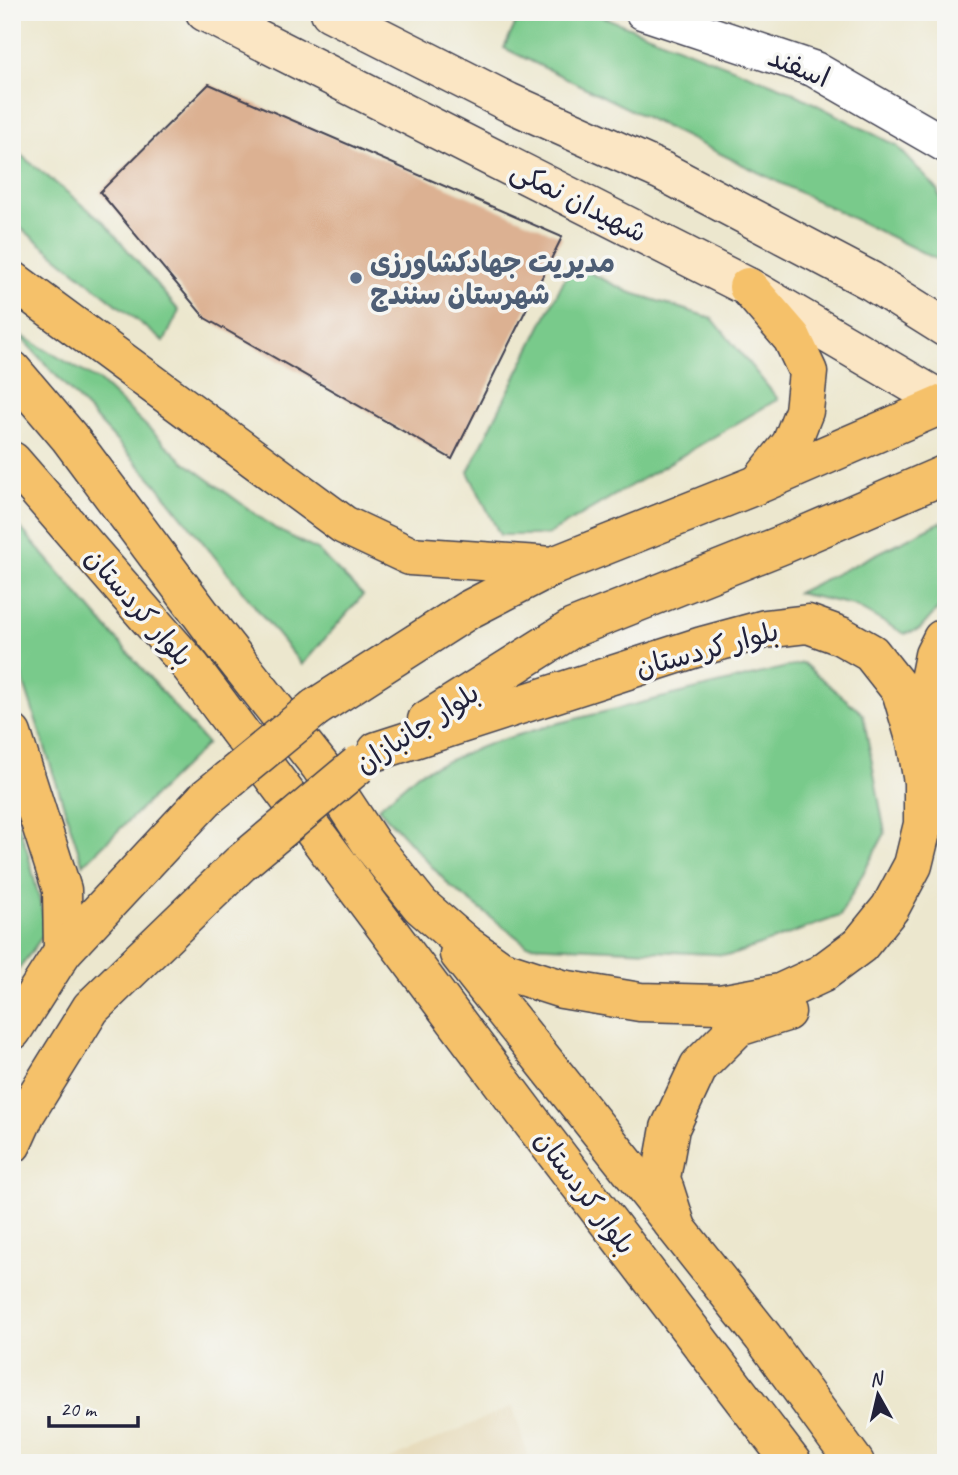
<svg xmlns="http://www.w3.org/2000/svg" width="958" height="1475" viewBox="0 0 958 1475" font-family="Caveat,'Playpen Sans Arabic',sans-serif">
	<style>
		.built { fill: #e6daba }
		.green { fill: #79ca8b; stroke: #4e7663; stroke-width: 2 }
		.building { fill: #dcb192 }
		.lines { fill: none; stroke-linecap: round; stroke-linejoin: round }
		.minor-casing { stroke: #404051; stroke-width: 38 }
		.secondary-casing { stroke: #404051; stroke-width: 41 }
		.primary-casing { stroke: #404051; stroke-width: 41 }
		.minor { stroke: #fff; stroke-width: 35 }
		.secondary { stroke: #fbe6c4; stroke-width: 38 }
		.primary { stroke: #f5c16b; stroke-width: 38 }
		.primary-bridge-casing { stroke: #404051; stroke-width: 41; stroke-linecap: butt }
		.primary-bridge { stroke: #f5c16b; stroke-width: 38 }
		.service-dot { fill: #5c6f8a; stroke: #f6f6f2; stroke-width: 2.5 }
		.labels { text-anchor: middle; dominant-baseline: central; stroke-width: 7; stroke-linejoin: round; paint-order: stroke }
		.street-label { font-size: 28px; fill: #22223b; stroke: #f6f6f2 }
		.service-label { font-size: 28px; font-weight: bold; fill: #4e5e75; stroke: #f6f6f2; text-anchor: start }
	</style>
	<rect width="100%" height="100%" fill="#f6f6f2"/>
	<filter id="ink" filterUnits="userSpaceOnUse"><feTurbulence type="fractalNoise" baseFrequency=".0143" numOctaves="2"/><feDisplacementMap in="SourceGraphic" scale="14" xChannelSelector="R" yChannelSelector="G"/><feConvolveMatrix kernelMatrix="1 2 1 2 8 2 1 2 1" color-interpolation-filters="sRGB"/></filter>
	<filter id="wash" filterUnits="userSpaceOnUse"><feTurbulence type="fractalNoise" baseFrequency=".00686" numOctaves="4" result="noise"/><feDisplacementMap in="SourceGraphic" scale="28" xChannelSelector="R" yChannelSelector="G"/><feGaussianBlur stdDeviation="1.57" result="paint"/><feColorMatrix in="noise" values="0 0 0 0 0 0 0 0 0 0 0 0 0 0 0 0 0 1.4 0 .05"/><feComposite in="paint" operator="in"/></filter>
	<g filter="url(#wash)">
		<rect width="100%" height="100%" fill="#ece7ce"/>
		<polygon class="built" points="513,1406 530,1463 381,1463"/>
		<g class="green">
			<polygon points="521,12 591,12 788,90 897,146 937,189 946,218 946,264 504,48"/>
			<polygon points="12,148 104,222 179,311 164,342 12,221"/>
			<polygon points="572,264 629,292 712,318 778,399 547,535 500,535 468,472"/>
			<polygon points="17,333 99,381 182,460 276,529 317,550 363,595 302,665 156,484"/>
			<polygon points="12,518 207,744 83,865 12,646"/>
			<polygon points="941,522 946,527 946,600 920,629 905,634 853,605 797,593"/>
			<polygon points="803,663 863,714 885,833 840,916 732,955 527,945 449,885 378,808 418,773 491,743 555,724"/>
			<polygon points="12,806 27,850 47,930 19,969 12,973"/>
		</g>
		<g id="blocks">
			<polygon class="building" points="209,84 562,237 452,459 205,318 100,192"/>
		</g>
	</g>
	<g filter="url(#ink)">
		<use href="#blocks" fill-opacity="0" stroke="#404051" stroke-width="2"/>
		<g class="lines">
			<defs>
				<polyline id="minor" points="643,12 814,69 946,145"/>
				<g id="secondary">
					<polyline points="205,12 748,287 946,403"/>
					<polyline points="330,12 508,102 662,171 871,281 946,328"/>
				</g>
				<g id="primary">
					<polyline points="12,280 344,525 410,556 553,566"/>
					<polyline points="748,287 792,338 808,372 804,411 791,444 762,480"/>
					<polyline points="12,370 69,437 215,633 320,766 372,845 421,906 465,944 500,969 562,989 640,1002 720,1004 780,993 821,974 860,945 890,908 913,865 923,824 923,782 916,742 901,691 871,653 841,636 808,624 765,629 702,646 377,751"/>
					<polyline points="12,461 191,667 528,1117 792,1463"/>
					<polyline points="315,708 468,610 553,566 759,484 946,403"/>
					<polyline points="427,720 573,628 784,544 946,474"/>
					<polyline points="12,734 62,890 63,951"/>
					<polyline points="941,760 929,680 934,655 942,639 946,637"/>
					<polyline points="459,954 763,1337 855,1463"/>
					<polyline points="12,1031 63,951 206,798"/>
					<polyline points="12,1144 26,1113 91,1008 241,863"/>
					<polyline points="677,1228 661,1178 670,1128 699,1066 738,1027 786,1012"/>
				</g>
			</defs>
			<use href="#minor" class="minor-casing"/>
			<use href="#secondary" class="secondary-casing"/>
			<use href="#primary" class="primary-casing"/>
			<use href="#minor" class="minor"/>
			<use href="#secondary" class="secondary"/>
			<use href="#primary" class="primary"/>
			<defs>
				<g id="primary-bridge">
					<polyline points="206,798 315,708"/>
					<polyline points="241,863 358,765"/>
				</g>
			</defs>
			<use href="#primary-bridge" class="primary-bridge-casing"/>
			<use href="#primary-bridge" class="primary-bridge"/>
		</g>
	</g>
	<circle class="service-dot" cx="356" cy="278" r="7"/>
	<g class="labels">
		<g class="street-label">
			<text transform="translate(799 67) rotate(22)">اسفند</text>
			<text transform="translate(579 201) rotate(27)">شهیدان نمکی</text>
			<text transform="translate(139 607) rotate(49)">بلوار کردستان</text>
			<text transform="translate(707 649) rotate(-15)">بلوار کردستان</text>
			<text transform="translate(417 728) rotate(-33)">بلوار جانبازان</text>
			<text transform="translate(585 1192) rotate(53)">بلوار کردستان</text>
		</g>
		<g class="service-label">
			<text x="370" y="262">مدیریت جهادکشاورزی<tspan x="370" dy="32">شهرستان سنندج</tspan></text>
		</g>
	</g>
	<rect width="958" height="1475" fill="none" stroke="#f6f6f2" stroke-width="42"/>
	<g transform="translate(878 1395) rotate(352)" stroke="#f6f6f2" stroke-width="5" paint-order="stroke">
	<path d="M0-5L12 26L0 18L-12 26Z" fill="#22223b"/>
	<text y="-10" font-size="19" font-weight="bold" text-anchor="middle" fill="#22223b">N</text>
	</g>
	<path d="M49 1416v10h89v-10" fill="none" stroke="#22223b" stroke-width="3.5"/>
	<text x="60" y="1416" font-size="21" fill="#22223b" stroke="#f6f6f2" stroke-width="5" paint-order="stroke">20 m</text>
</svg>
